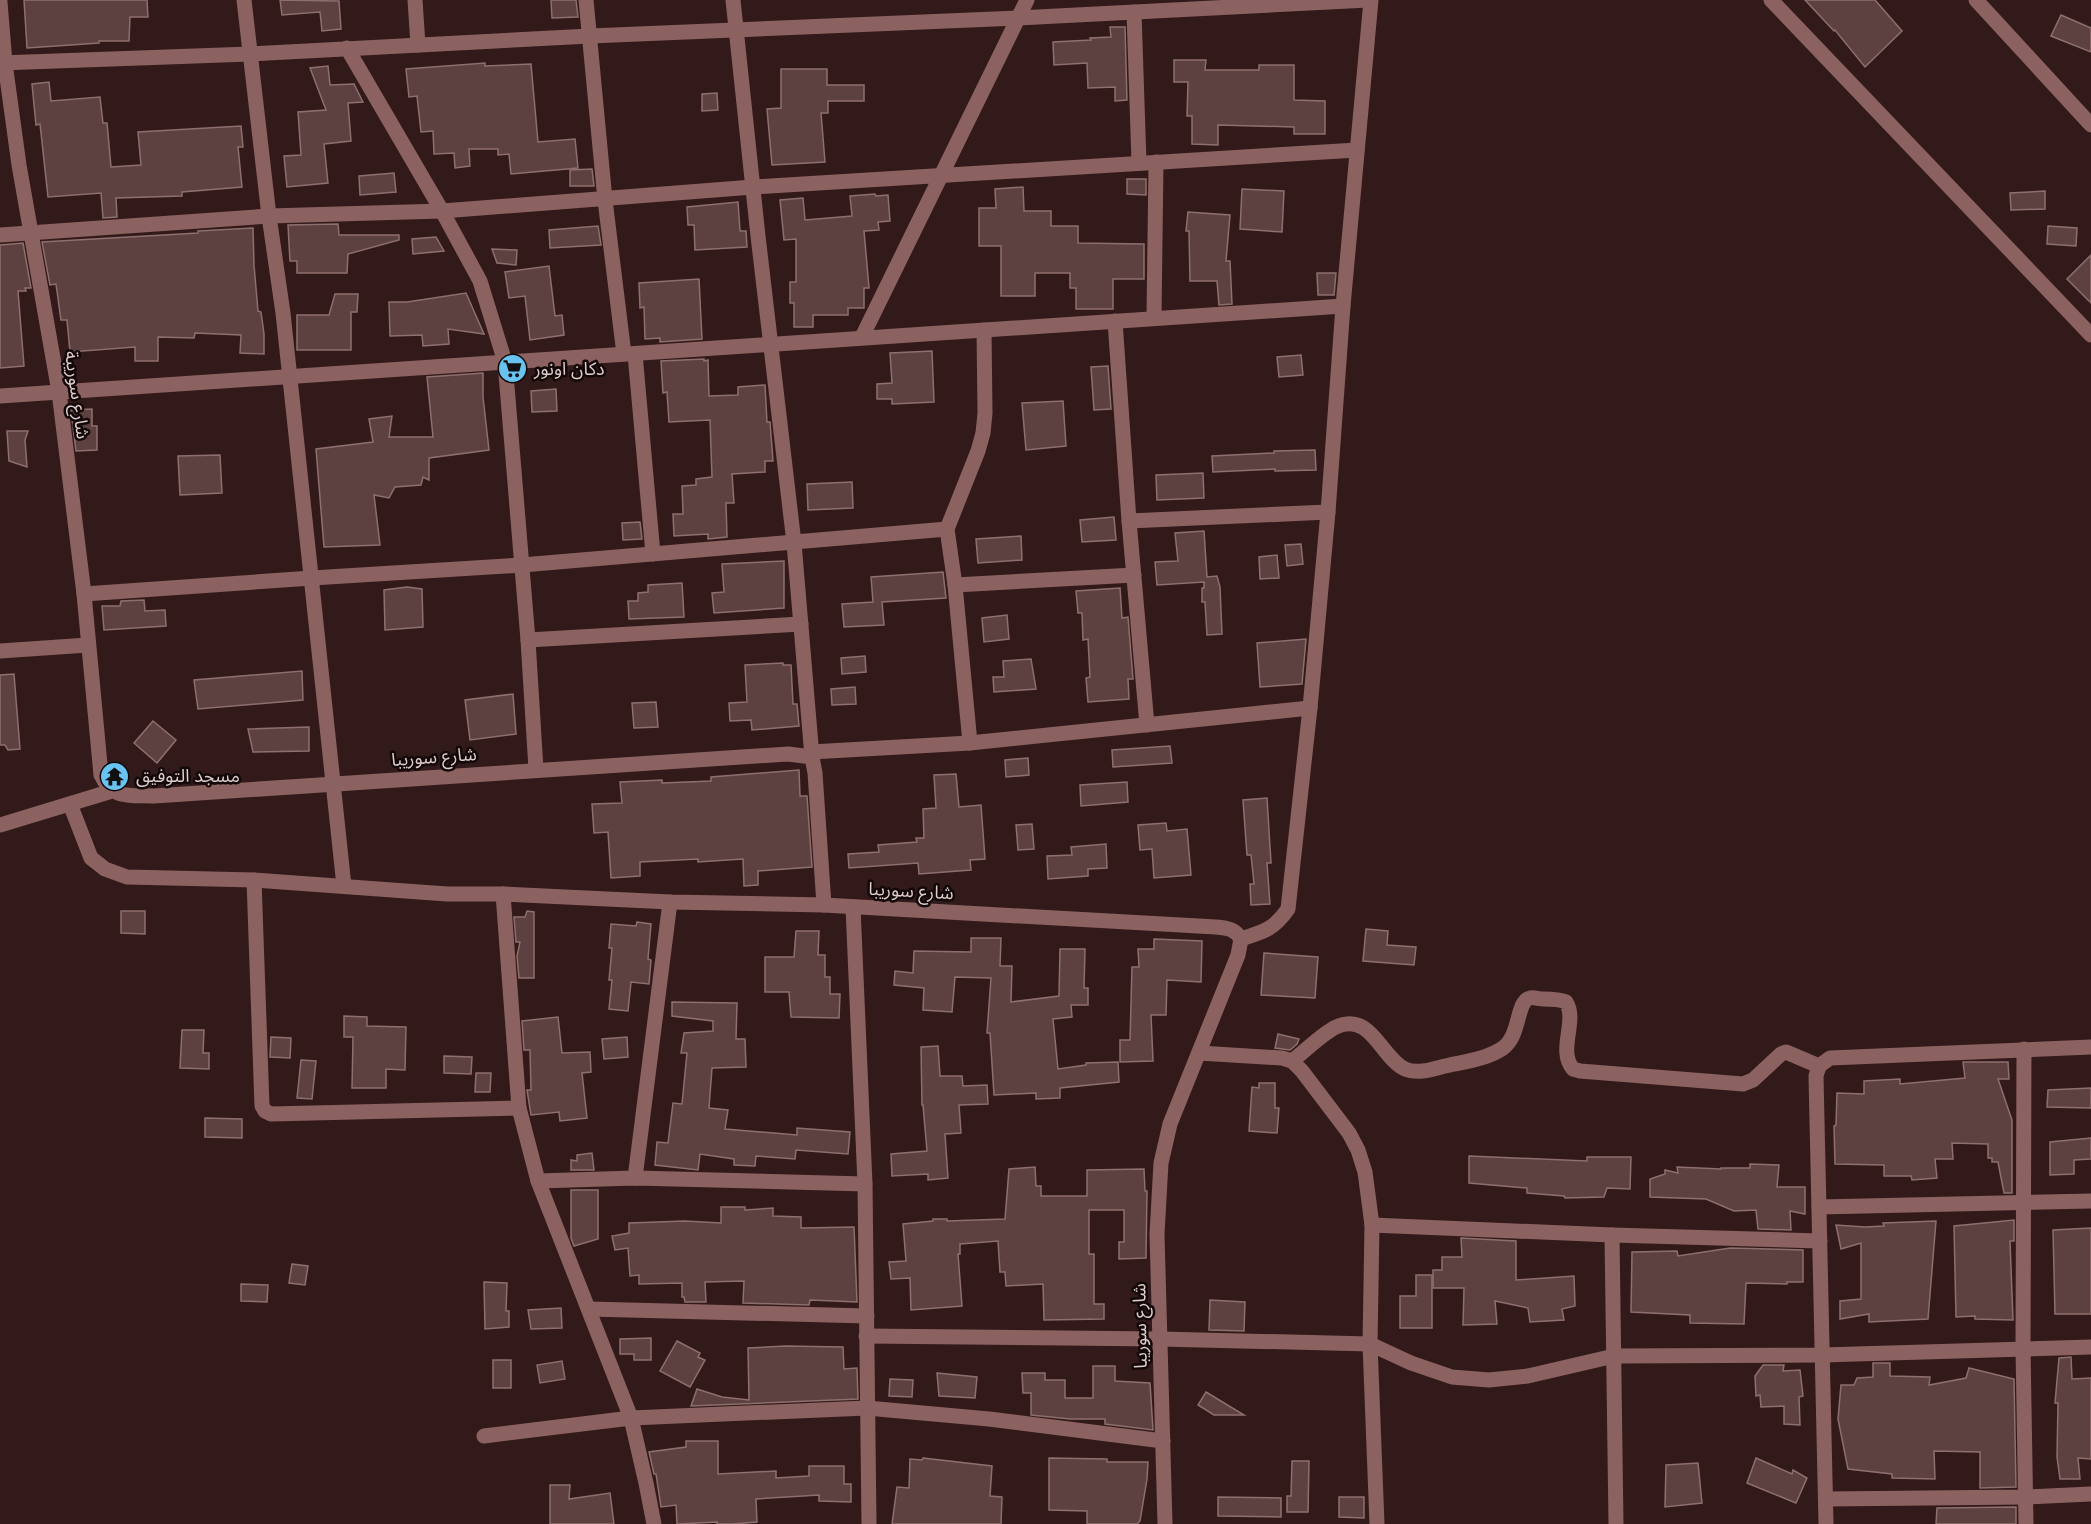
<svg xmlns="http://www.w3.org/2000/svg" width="2091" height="1524" viewBox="0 0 2091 1524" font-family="'DM Sans','Noto Sans Arabic',sans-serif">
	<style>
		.building { fill: #5c4140; stroke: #8e6f6e; stroke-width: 1.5 }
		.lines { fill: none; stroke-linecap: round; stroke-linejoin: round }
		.minor { stroke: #8c6260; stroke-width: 15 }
		.labels { text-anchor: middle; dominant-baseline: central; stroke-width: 5; stroke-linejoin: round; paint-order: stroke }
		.poi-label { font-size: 18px; fill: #decdcc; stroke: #130808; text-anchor: start }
		.street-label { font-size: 18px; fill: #decdcc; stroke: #130808 }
	</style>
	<rect width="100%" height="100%" fill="#321a1a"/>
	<g class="building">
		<polygon points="24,0 147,0 148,17 130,17 129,41 99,41 99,43 27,48"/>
		<polygon points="280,0 339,1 341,29 322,31 320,12 282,15"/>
		<polygon points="551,0 576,0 578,17 552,18"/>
		<polygon points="1805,0 1875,0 1902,31 1865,67 1835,30 1834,31"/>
		<polygon points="2061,15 2091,28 2091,52 2051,36"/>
		<polygon points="1110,27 1125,27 1127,100 1115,101 1115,87 1088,88 1087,63 1054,65 1053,42 1091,40 1090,38 1111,37"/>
		<polygon points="1174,60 1206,60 1205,70 1259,70 1259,65 1294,65 1294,100 1325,101 1325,134 1294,134 1294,127 1218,125 1218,145 1192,144 1192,116 1187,116 1188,82 1174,82"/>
		<polygon points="485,63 485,66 531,64 538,142 575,139 578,168 511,174 509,154 498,155 498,149 469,149 470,166 455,168 454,153 434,154 433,131 421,132 417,96 409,97 406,69"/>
		<polygon points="328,66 330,85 354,84 363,102 348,103 351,141 324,144 328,183 287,187 284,156 301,155 298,112 326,110 310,68"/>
		<polygon points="781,69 827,69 827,85 864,85 864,101 828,101 828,113 821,113 825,162 772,165 767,109 781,108"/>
		<polygon points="49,82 51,101 100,97 103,123 107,123 111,167 141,165 138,132 241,126 243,147 238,147 242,187 182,192 182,196 116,198 117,217 103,218 101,193 48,197 40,124 36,125 32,84"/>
		<polygon points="717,93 718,110 702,111 702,94"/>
		<polygon points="592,169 594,186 570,186 570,170"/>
		<polygon points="394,173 396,192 360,195 359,176"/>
		<polygon points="1127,179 1146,179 1146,195 1127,194"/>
		<polygon points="1023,187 1024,211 1051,211 1051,226 1078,226 1078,243 1144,244 1144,279 1113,279 1113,309 1076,309 1076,288 1070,288 1070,273 1035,273 1035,296 1001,296 1001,246 979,246 979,208 996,208 995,189"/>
		<polygon points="1242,189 1284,191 1282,232 1240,229"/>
		<polygon points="2045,191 2045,209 2011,210 2010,193"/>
		<polygon points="875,194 876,196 888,195 890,221 878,222 879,230 864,231 869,288 864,288 864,308 848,308 848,315 813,315 813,327 794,327 794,303 790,303 790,282 796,282 796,239 784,240 780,200 803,198 805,220 852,216 850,196"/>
		<polygon points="738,202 740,231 746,231 747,247 695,250 694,225 688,225 687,207"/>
		<polygon points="1188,212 1230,215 1226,261 1230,261 1232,304 1219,305 1217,281 1190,281 1189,231 1186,231"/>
		<polygon points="338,224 339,235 399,235 399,240 348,254 347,273 297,273 297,261 290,261 288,225"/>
		<polygon points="598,226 601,245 550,248 549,230"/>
		<polygon points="2048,226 2077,228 2076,246 2047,244"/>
		<polygon points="253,228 254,265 258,311 261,312 264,334 264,354 240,353 241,335 195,333 194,338 158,337 158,361 135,361 135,347 70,352 67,320 61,320 56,284 50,285 42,242 198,233 198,231"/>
		<polygon points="436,237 444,251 413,254 412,239"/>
		<polygon points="23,243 31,288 25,288 26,291 18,291 24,366 0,368 0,245"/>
		<polygon points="492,249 517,250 516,265 497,263"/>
		<polygon points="2091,255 2091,303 2067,279"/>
		<polygon points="549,266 555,316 562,315 564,335 530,340 525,296 509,298 505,272"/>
		<polygon points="1317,273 1336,273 1334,295 1318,295"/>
		<polygon points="699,279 702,339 660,342 660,338 645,339 644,307 640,308 639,283"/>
		<polygon points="466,293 484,334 448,329 449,344 423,346 422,335 390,336 389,302 407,302"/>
		<polygon points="335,294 358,294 357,312 351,312 351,350 297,350 297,315 329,315"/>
		<polygon points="932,351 934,402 892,404 892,399 877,399 877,384 892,383 890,353"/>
		<polygon points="1301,355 1303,375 1279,377 1277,357"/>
		<polygon points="704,359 704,361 708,360 709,396 738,395 738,387 765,385 767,422 770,422 773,461 765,461 765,472 732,474 734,503 726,503 727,537 708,539 708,534 674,536 673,514 683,514 682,486 696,485 696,479 712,477 710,420 669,422 667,392 663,393 661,361"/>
		<polygon points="1108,366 1111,409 1094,410 1091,367"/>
		<polygon points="483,373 483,397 489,450 429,458 429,480 423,477 421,485 395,487 389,498 374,495 380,545 324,547 316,449 373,442 369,419 392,416 389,437 433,437 427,377"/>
		<polygon points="556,389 557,411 532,412 531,391"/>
		<polygon points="1063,401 1066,446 1026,450 1022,403"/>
		<polygon points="92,409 92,426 97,426 97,450 76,451 71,410"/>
		<polygon points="7,431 28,431 25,440 27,467 9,461"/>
		<polygon points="1315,450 1316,470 1275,471 1275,469 1213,472 1212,456 1274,453 1274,451"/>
		<polygon points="220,455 222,493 180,495 178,456"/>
		<polygon points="1203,473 1204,498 1157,500 1156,475"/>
		<polygon points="852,482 853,508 808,510 807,484"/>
		<polygon points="1114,517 1116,540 1082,542 1080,520"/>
		<polygon points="640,522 642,539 623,540 622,523"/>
		<polygon points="1204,531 1207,577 1217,576 1220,587 1222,634 1207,635 1205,602 1202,602 1202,588 1204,588 1204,582 1157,585 1155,562 1178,561 1175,533"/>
		<polygon points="1021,536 1022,560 978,563 976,539"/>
		<polygon points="1301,544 1303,564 1287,566 1285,545"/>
		<polygon points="1277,555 1279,578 1260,579 1259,557"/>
		<polygon points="784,561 784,608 714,613 712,593 724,592 722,564"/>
		<polygon points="943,572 946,598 882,602 884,625 844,627 842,604 873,602 871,577"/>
		<polygon points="682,583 684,617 629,619 628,601 638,601 638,593 648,592 648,585"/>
		<polygon points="407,587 422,589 423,627 385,630 384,590"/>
		<polygon points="1120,588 1122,618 1128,617 1133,679 1128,679 1129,699 1088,702 1086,678 1090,677 1088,639 1083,640 1082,613 1078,613 1076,591"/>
		<polygon points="144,600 145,611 165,610 166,626 104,630 102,606 120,606 121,601"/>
		<polygon points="1007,615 1009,639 984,642 982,618"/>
		<polygon points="1306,639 1302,684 1260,687 1257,643"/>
		<polygon points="865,656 866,672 842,674 841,658"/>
		<polygon points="1031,659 1036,689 994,692 993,677 1004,677 1003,661"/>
		<polygon points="783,663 783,665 791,665 793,704 797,704 799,726 752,730 751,720 730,721 729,703 747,702 745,665"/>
		<polygon points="302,671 303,700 198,709 194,680"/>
		<polygon points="14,674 20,749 8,750 5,745 0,745 0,675"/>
		<polygon points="855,687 856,704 832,705 831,689"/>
		<polygon points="513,694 516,734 470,740 465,700"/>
		<polygon points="656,702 658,727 634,728 632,703"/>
		<polygon points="153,721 176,740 157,763 134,743"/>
		<polygon points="309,727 309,751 253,752 248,729"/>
		<polygon points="1170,746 1172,763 1113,767 1112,750"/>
		<polygon points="1028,758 1029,775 1006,777 1005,760"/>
		<polygon points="799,770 800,796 807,796 812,867 758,871 758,885 744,886 743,859 698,862 698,859 640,862 640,876 611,878 608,832 594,833 592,804 622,803 620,782 662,780 662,783 711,781 711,777"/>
		<polygon points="956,774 959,807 981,805 985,859 970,860 971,870 919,874 918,863 849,868 848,854 879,852 878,845 917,842 916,838 924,838 923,809 936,808 934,775"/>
		<polygon points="1127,782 1128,802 1081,806 1080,785"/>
		<polygon points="1267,798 1271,863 1267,863 1270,904 1251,905 1250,884 1254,884 1251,855 1247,855 1243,800"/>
		<polygon points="1166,823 1167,831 1187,829 1191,875 1154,878 1152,849 1140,850 1138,825"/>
		<polygon points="1032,824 1034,849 1018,850 1016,825"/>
		<polygon points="1106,844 1107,868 1088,869 1088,876 1048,879 1047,856 1072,855 1071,847"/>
		<polygon points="121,911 145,911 145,934 121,933"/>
		<polygon points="527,911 534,912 534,978 519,978 517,956 520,942 516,942 514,917 525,917"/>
		<polygon points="637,922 651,924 648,959 651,960 649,984 631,982 628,1011 609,1009 612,980 609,980 612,948 609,948 611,924 636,926"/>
		<polygon points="1366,929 1388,931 1387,945 1416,947 1414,965 1363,961"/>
		<polygon points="796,931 819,931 818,955 825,955 825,977 830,977 830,994 840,994 839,1018 791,1017 789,992 765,992 765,957 794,957"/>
		<polygon points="971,938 1001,938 1000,966 1012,966 1011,1002 1059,996 1060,949 1085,949 1084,988 1088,988 1088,1005 1071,1005 1072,1017 1053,1019 1058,1069 1086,1065 1086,1063 1118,1062 1119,1082 1060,1088 1060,1098 1036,1099 1036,1093 994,1095 990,1033 987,1033 991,978 955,977 952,1012 923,1010 924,988 894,985 895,971 913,973 914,951 971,952"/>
		<polygon points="1154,939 1202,941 1201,982 1167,980 1166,1015 1151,1015 1153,1061 1120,1062 1120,1040 1130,1040 1132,967 1139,967 1138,949 1154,949"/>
		<polygon points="1264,953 1318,957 1315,998 1261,995"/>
		<polygon points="672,1002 737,1003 736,1039 745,1039 746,1067 712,1068 709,1108 728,1110 725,1129 797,1135 797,1128 850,1132 848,1154 796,1150 795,1159 756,1156 755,1166 734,1165 734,1159 700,1154 698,1170 655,1165 657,1142 668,1143 673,1103 682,1104 687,1053 681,1053 684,1033 713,1031 713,1021 672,1016"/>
		<polygon points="344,1016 367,1017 367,1026 406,1027 405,1070 386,1069 386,1088 352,1088 353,1037 344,1037"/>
		<polygon points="558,1017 562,1053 590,1052 591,1072 582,1073 587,1118 560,1121 559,1112 531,1115 527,1090 531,1090 530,1050 524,1050 522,1021"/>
		<polygon points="182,1030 204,1030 203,1053 209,1053 209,1069 180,1068"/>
		<polygon points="1278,1034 1299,1039 1297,1044 1290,1050 1275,1048"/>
		<polygon points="271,1037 291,1038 290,1058 270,1057"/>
		<polygon points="627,1037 628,1057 604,1059 602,1039"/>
		<polygon points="938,1046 940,1076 962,1076 963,1086 987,1085 988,1104 959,1105 961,1133 945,1134 948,1178 928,1180 928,1174 892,1176 891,1154 927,1151 923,1105 922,1105 921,1047"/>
		<polygon points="444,1056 472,1057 471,1074 444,1073"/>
		<polygon points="301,1060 316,1061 312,1099 297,1098"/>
		<polygon points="1963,1062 2008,1062 2009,1079 1998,1079 2012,1120 2012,1193 2004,1193 1998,1162 1992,1162 1992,1158 1988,1158 1988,1144 1952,1143 1953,1159 1935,1159 1937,1178 1912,1180 1911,1176 1884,1176 1884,1165 1835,1164 1834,1126 1836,1125 1837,1093 1864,1094 1864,1081 1900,1079 1900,1084 1965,1078"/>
		<polygon points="476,1073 491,1073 490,1092 475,1092"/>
		<polygon points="1259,1083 1275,1083 1275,1108 1279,1108 1277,1133 1249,1131 1252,1087 1259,1088"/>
		<polygon points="2091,1088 2091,1108 2047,1107 2048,1090"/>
		<polygon points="205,1118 242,1119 242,1138 205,1137"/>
		<polygon points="2091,1138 2091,1159 2074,1160 2074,1174 2050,1175 2050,1142"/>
		<polygon points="592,1153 594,1170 571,1170 571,1160 577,1161 577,1155"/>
		<polygon points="1469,1156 1587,1161 1587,1157 1631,1157 1630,1189 1607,1188 1604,1197 1565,1198 1564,1196 1527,1193 1527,1188 1469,1183"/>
		<polygon points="1750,1164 1779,1165 1777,1187 1805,1187 1805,1214 1790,1211 1791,1230 1758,1229 1756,1210 1734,1211 1706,1199 1650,1197 1650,1179 1665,1174 1665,1170 1678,1173 1677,1167 1721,1169 1721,1168 1750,1168"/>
		<polygon points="1035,1167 1036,1186 1041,1186 1041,1196 1087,1196 1087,1170 1144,1169 1145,1191 1147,1191 1146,1258 1119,1259 1119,1242 1124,1242 1124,1210 1089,1210 1089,1254 1094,1254 1094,1304 1104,1304 1104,1319 1044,1320 1043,1284 1006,1286 1005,1272 1000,1272 998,1241 960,1244 960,1254 958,1254 962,1306 911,1310 910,1278 891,1279 889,1262 906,1261 903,1224 933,1221 933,1219 947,1219 947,1221 1005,1219 1009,1169"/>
		<polygon points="571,1190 598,1190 598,1239 574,1246 571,1238"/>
		<polygon points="721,1207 745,1207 745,1210 773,1208 773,1216 801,1217 801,1228 854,1227 857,1302 810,1300 809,1305 743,1303 744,1281 705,1282 706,1302 685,1302 684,1297 682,1297 682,1283 639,1284 639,1275 630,1276 628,1248 615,1250 612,1236 629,1233 629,1223 685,1221 721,1223"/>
		<polygon points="2014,1220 2014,1241 2010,1241 2013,1320 1975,1319 1975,1316 1956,1317 1954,1226"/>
		<polygon points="1936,1221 1928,1319 1869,1322 1869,1314 1840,1319 1840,1301 1861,1299 1861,1243 1841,1249 1836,1225 1865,1227 1884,1226 1883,1223"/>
		<polygon points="2091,1228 2091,1314 2055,1314 2053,1230"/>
		<polygon points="1461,1238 1516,1241 1516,1280 1574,1276 1575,1306 1562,1309 1564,1320 1530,1322 1528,1308 1495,1301 1497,1324 1463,1325 1464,1288 1433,1288 1433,1270 1442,1270 1442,1257 1462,1257"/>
		<polygon points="1730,1248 1803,1250 1803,1282 1787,1282 1787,1284 1746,1283 1744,1324 1690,1323 1690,1315 1631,1312 1632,1252 1677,1251 1678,1256"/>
		<polygon points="292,1264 308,1266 305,1285 289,1283"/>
		<polygon points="1416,1275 1432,1275 1432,1328 1400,1328 1400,1296 1416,1296"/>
		<polygon points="484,1282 507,1283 506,1311 509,1311 509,1327 485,1329"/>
		<polygon points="241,1284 268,1285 267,1302 241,1301"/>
		<polygon points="1210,1300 1245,1302 1244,1331 1209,1330"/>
		<polygon points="561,1308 562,1328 531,1329 528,1310"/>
		<polygon points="651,1338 651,1360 634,1360 634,1354 620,1354 620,1339"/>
		<polygon points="677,1341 700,1353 698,1357 705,1360 690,1387 660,1371"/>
		<polygon points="786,1346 843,1347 844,1369 857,1368 858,1399 691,1406 697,1389 722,1397 749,1400 748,1348"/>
		<polygon points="2071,1357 2072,1379 2091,1378 2091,1459 2078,1458 2080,1479 2060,1479 2057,1457 2058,1403 2055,1403 2059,1358"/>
		<rect x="493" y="1360" width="18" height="28"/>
		<polygon points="562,1361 565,1379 540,1383 537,1365"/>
		<polygon points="1873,1363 1890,1363 1890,1376 1930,1377 1929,1385 1966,1378 1969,1368 2014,1379 2016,1487 1980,1488 1980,1452 1934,1451 1935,1479 1892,1478 1892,1474 1848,1469 1838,1419 1841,1385 1854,1385 1857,1378 1873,1377"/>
		<polygon points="1763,1365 1784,1365 1783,1371 1800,1370 1803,1396 1799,1397 1800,1425 1784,1424 1784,1406 1761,1407 1760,1395 1756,1396 1755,1376"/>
		<polygon points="1093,1366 1115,1366 1115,1381 1150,1383 1153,1430 1105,1424 1105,1419 1070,1419 1031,1415 1031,1393 1023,1393 1022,1373 1045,1373 1045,1380 1065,1380 1065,1398 1093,1398"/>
		<polygon points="937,1373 977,1377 975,1398 939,1396"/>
		<polygon points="890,1379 913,1380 912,1397 889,1396"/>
		<polygon points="1206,1392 1244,1415 1214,1415 1198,1405"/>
		<polygon points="686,1441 718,1441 718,1474 776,1471 776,1478 809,1476 809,1466 844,1466 844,1484 851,1484 851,1502 819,1501 819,1495 756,1499 757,1522 732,1524 717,1524 717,1522 677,1524 676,1505 661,1507 656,1474 654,1474 649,1452 686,1447"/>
		<polygon points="923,1458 992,1466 990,1496 1002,1497 1001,1524 892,1524 897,1487 909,1488 910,1459 922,1460"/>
		<polygon points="1049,1458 1107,1459 1107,1462 1148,1462 1147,1479 1140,1521 1137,1524 1087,1524 1087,1511 1049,1510"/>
		<polygon points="1756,1458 1792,1474 1793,1470 1807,1478 1796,1503 1747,1483"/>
		<polygon points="1292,1461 1309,1461 1308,1512 1287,1512 1287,1496 1291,1496"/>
		<polygon points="1698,1463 1702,1503 1665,1507 1666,1465"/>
		<polygon points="550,1485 570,1485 569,1499 610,1493 614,1524 550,1524"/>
		<polygon points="1218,1497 1281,1498 1281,1517 1218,1516"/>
		<polygon points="1339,1497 1364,1497 1364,1518 1339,1517"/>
		<polygon points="2016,1507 2016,1524 1936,1524 1937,1508"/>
	</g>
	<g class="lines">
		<g class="minor">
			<polyline points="244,0 269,216 283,313 344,886"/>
			<polyline points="415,0 418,45"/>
			<polyline points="586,0 605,200 624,354"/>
			<polyline points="733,0 758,236 794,543 812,757"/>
			<polyline points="1771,0 2091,335"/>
			<polyline points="1976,0 2091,125"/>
			<path d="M0 2 5 63 19 165 59 392 84 594 101 775C113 800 129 795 154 796L788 754 812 757 815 773 824 905 1216 927C1228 928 1235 929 1241 939L1238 955 1170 1124 1161 1163 1157 1234 1165 1524"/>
			<polyline points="1134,12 1139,163"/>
			<polyline points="347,48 442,211 480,281 505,362 528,640 536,769"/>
			<polyline points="0,63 250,54 590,36 1018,18 1368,0"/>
			<polyline points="0,235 269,216 442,211 753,187 1357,150"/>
			<polyline points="1154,317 1156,162"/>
			<polyline points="1115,321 1129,521 1147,725"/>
			<polyline points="862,337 1027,0"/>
			<polyline points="635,354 653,554"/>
			<polyline points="0,396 1343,306"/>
			<polyline points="1129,521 1328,512"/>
			<polyline points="955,585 1134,575"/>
			<polyline points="84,594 312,578 522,565 947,529"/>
			<polyline points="528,640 801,624"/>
			<polyline points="0,651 88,645"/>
			<polyline points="970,743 955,585 947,529 978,451 983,433 985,413 984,330"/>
			<polyline points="811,752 970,743 1310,708"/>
			<polyline points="70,804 91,858 105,869 127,877 254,880 447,894 503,894 670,902 824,905"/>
			<polyline points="0,825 112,791"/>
			<polyline points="254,880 262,1106 265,1111 271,1114 519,1108"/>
			<polyline points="503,894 519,1108 538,1181 631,1418 646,1483 654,1524"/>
			<polyline points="853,907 865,1184 869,1524"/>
			<path d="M1241 939C1264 932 1274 929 1288 909L1310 708 1328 512 1343 306 1371 0"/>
			<polyline points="2024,1049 2023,1348 2026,1524"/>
			<polyline points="1199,1053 1282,1058 1292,1061 1302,1071 1349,1133 1358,1150 1365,1172 1372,1225 1370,1344 1377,1524"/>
			<path d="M1292 1061C1304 1052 1323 1033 1336 1027 1371 1011 1381 1058 1405 1069 1416 1074 1430 1070 1441 1067 1460 1062 1486 1060 1503 1048 1521 1035 1516 1001 1530 998 1533 997 1539 999 1543 999 1551 999 1559 999 1566 1002 1578 1021 1557 1050 1573 1069L1580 1071 1743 1084 1753 1080 1781 1054 1786 1052 1819 1066"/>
			<polyline points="635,1178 670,902"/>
			<polyline points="538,1181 635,1178 865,1184"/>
			<polyline points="1819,1207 2091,1201"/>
			<polyline points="1372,1225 1612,1235 1820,1241"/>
			<polyline points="1612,1235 1616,1524"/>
			<polyline points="589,1309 867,1316"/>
			<polyline points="866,1336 1160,1339 1370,1344 1411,1363 1452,1377 1489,1380 1528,1376 1614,1356 1822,1355 2091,1347"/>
			<polyline points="484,1436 631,1418 867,1408 989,1419 1163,1441"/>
			<polyline points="1826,1499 2025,1497 2091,1494"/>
			<polyline points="1826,1524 1816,1076 1819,1066 1830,1058 2091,1047"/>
		</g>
	</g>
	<defs>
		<symbol id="supermarket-disc" viewBox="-11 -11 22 22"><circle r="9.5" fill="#69c3f1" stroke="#130808"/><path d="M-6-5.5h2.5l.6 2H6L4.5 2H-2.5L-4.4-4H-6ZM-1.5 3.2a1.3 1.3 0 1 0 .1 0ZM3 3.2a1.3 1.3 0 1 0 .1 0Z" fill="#111"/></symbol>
		<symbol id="temple-disc" viewBox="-11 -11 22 22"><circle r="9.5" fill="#69c3f1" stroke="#130808"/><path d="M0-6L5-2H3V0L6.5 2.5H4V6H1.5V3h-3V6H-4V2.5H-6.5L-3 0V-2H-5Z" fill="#111"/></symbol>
	</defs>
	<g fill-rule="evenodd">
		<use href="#supermarket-disc" x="496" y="352" width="33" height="33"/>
		<use href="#temple-disc" x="98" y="760" width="33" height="33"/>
	</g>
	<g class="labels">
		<g class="poi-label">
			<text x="534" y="369">دكان اونور</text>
			<text x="136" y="776">مسجد التوفيق</text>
		</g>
		<g class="street-label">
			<text transform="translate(77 395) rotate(82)">شارع سوريبة</text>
			<text transform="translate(434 757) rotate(-4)">شارع سوريبا</text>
			<text transform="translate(911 891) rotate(3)">شارع سوريبا</text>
			<text transform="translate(1140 1326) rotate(-91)">شارع سوريبا</text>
		</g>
	</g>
</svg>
